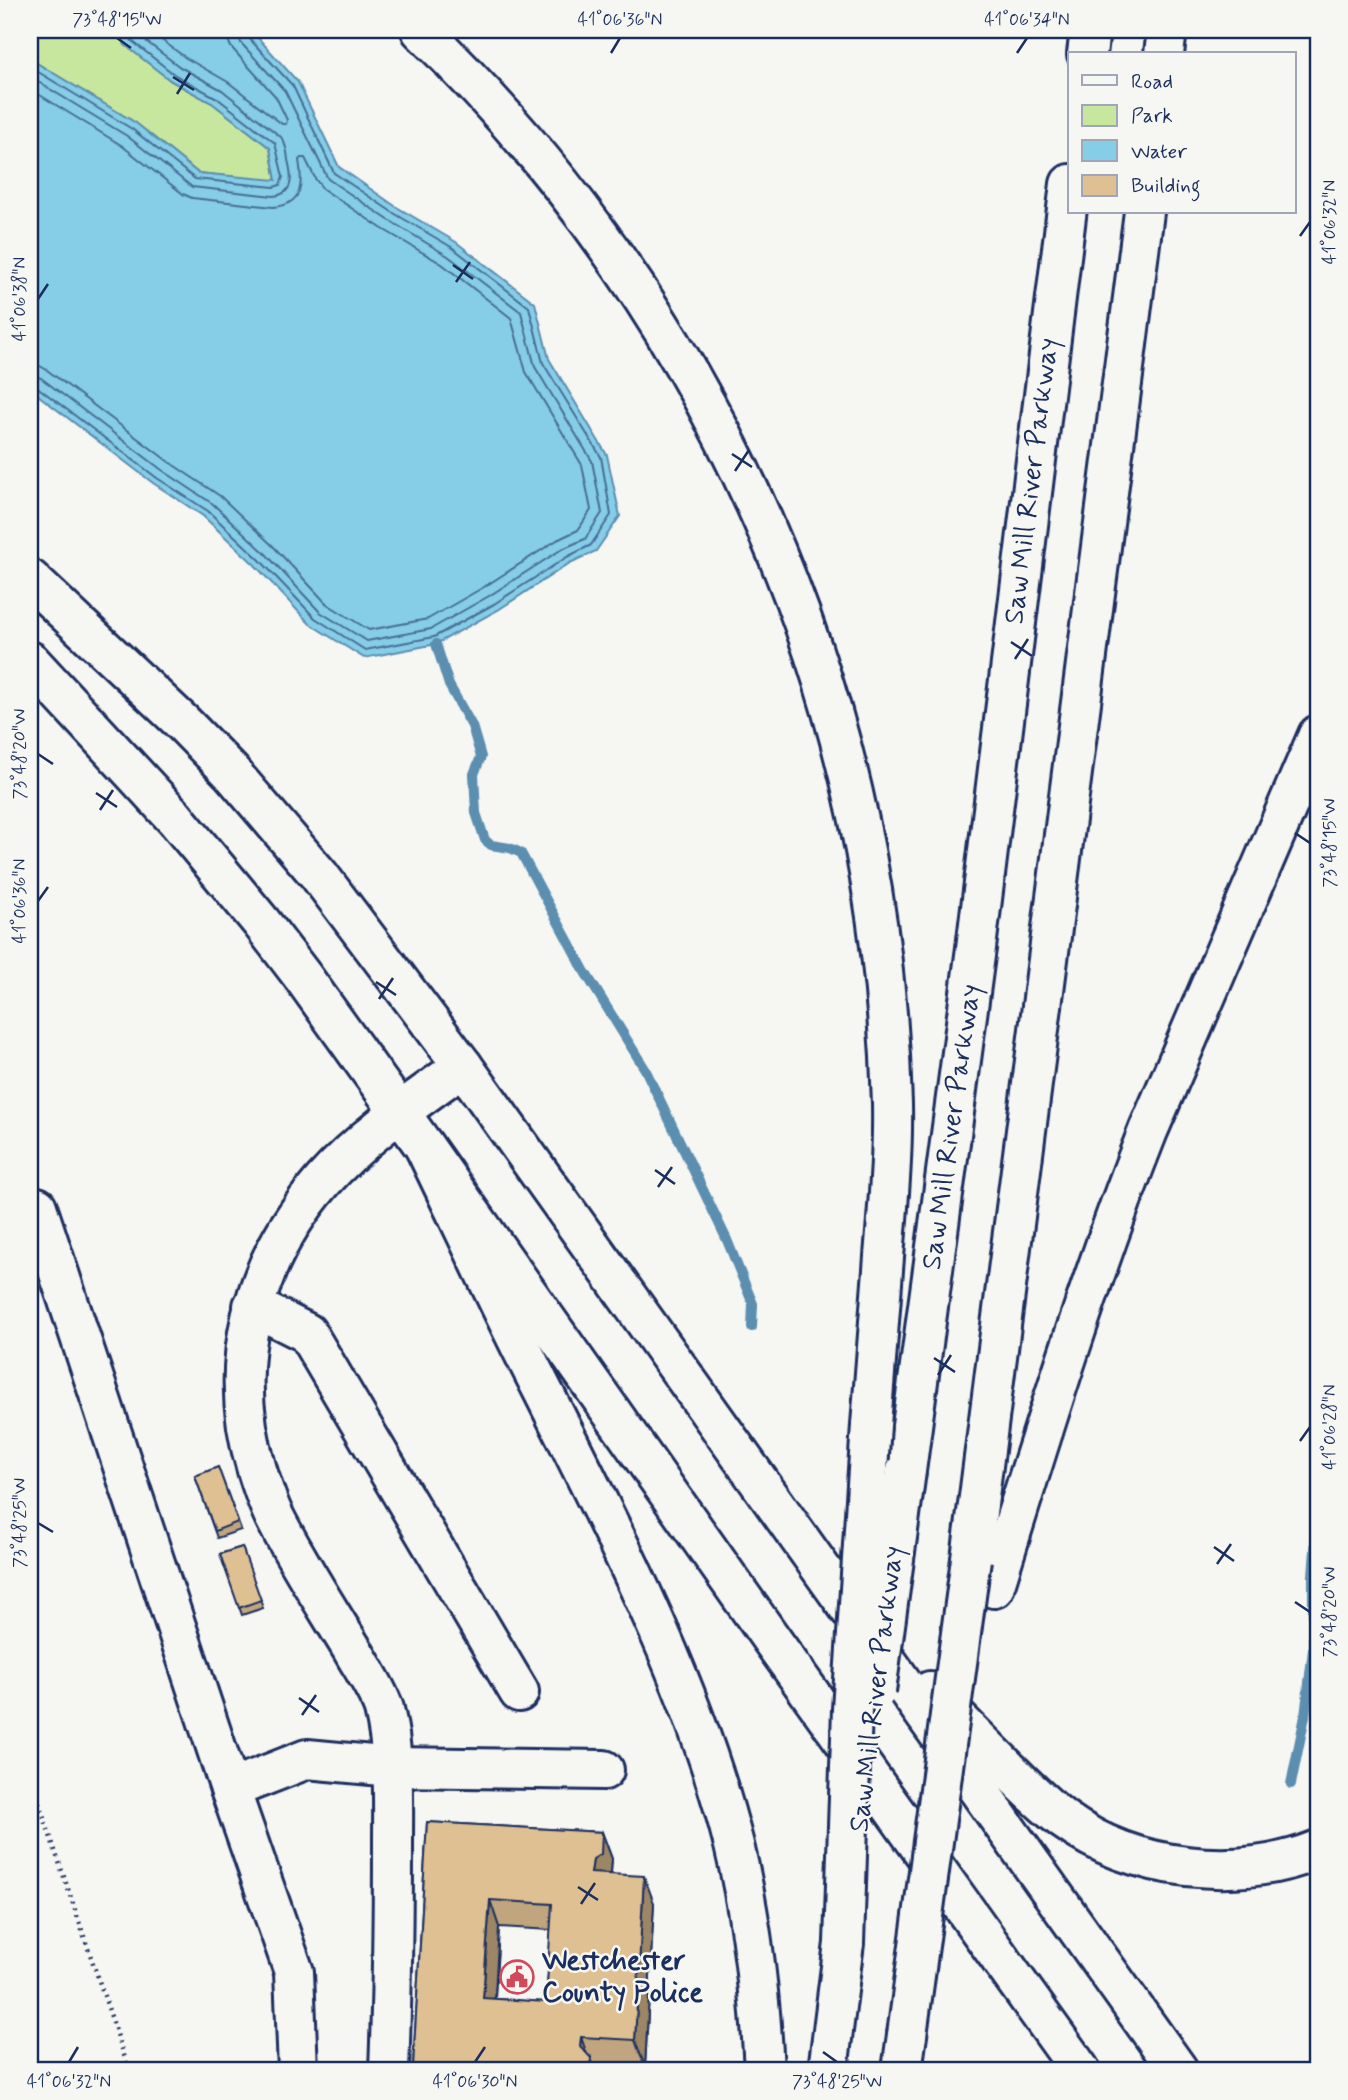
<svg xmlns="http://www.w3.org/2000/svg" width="1348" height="2100" viewBox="0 0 1348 2100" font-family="Mynerve,sans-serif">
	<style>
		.green { fill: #c8e79e; stroke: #728b7e; stroke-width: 2 }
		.water { fill: #86cde7; stroke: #5b8eb0; stroke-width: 2 }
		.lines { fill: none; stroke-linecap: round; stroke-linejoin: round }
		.shore { stroke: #466e95; stroke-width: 2 }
		.stream { stroke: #5b8eb0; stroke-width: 10 }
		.minor-casing { stroke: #1b2f5e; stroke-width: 44 }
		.major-casing { stroke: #1b2f5e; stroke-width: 44 }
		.highway-casing { stroke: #1b2f5e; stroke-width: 44 }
		.path { stroke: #1b2f5e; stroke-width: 4.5; stroke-dasharray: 2 5; stroke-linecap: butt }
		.minor { stroke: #f6f6f2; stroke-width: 38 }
		.major { stroke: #f6f6f2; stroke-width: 38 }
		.highway { stroke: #f6f6f2; stroke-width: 38 }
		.highway-bridge-casing { stroke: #1b2f5e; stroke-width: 44; stroke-linecap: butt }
		.highway-bridge { stroke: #f6f6f2; stroke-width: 38 }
		.wall { fill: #c0a57e; stroke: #1b2f5e; stroke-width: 2; fill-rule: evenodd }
		.shaded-wall { fill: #9c8666; stroke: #1b2f5e; stroke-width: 2 }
		.building { fill: #dfc092; stroke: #1b2f5e; stroke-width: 2; fill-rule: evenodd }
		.ticks { fill: none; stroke: #1b2f5e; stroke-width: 2.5 }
		.labels { text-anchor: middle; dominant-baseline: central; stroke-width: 5; stroke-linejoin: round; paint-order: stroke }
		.street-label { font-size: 28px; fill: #1b2f5e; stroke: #f6f6f2 }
		.poi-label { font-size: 28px; font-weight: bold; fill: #1b2f5e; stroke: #f6f6f2; text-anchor: start }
		.neatline { fill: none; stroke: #1b2f5e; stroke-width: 2.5 }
		.ticks-label { font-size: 18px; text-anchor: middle; fill: #1b2f5e }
	</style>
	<rect width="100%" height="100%" fill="#f6f6f2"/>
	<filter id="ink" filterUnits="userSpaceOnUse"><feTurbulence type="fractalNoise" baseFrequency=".0143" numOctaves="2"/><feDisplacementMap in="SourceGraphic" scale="14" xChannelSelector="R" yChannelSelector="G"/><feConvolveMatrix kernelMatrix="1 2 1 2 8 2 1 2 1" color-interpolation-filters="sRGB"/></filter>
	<g filter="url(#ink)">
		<polygon class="green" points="30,30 120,30 125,45 171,81 212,103 270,148 276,181 198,173 136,123 30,59"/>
		<polygon class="water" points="120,30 251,30 298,82 339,167 395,206 456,242 535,303 549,359 607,455 620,516 596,551 570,563 498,610 436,644 364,658 310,624 254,564 203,516 153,483 30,389 30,59 136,123 198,173 276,180 270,148 212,103 171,81 125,45"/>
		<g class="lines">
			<g class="shore">
				<polyline points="148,30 186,58 228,82 282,124 286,124 287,120 276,97 231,47 228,40 227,30"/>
				<polyline points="30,67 132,129 195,179 274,187 280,185 283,177 275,143 217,98 175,75 132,41 128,30"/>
				<path d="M30 77 127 136 192 187 273 196C295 194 292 176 288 160 287 151 286 144 281 137L222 90 180 67 139 36 137 30"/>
				<path d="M30 89 121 145 183 194 192 198 273 207C303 205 303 184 299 160L301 158H305L316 180 323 189 381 228 442 264 511 318 526 372 582 465 591 510 578 530 557 540 484 587 428 619 369 630 327 604 273 546 220 496 169 462 47 370 40 366 30 365"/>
				<polyline points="30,375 41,378 162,470 213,504 265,553 320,612 367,641 431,629 489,596 562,549 585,539 602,513 592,461 535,367 521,312 448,256 387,219 328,179 285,91 241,43 237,30"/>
				<polyline points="30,384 36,386 157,478 208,511 259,559 315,618 365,650 434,637 494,604 567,557 591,545 611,515 601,457 543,363 529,307 453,248 392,212 334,173 293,86 248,37 246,30"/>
			</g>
			<g class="stream">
				<polyline points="436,644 449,685 472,726 481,757 474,774 476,813 485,840 491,845 510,848 521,853 585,972 645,1069 727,1240 753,1304 752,1327"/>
				<polyline points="1291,1784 1305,1716 1313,1649 1313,1576 1318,1510"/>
			</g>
			<defs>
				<g id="minor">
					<polyline points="37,1207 230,1789"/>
					<polyline points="253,1306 307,1333 519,1692"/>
					<polyline points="298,2070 294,1972 230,1789 307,1759 393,1767 604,1770"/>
					<path d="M389 2070C392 1995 393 1920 393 1844 393 1800 395 1753 384 1709 378 1690 362 1667 352 1649 326 1606 298 1563 275 1518 267 1502 262 1486 257 1470 225 1364 252 1263 323 1181 362 1137 416 1100 463 1066"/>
				</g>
				<g id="major">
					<polyline points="30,579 182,722 231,772 319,875 463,1066 1178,2070"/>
					<polyline points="30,661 175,818 261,922 303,977 424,1146 774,1643 1080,2070"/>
					<path d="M930 1691C954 1715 978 1739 1001 1762 1021 1782 1041 1803 1064 1820 1134 1871 1238 1882 1318 1850"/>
				</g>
				<g id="highway">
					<path d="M421 30C715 315 881 694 892 1104 893 1155 888 1206 884 1257 880 1313 875 1369 871 1425"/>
					<polyline points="1087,54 1090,30"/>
					<polyline points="1164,54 1167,30"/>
					<path d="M424 1146C464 1228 502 1312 544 1393 617 1539 694 1686 734 1845 752 1919 760 1995 764 2070"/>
					<polyline points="906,1471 976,948 1070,184"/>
					<polyline points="971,1559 1144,212"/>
					<path d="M994 1588C1042 1434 1089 1280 1148 1131L1318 735"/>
					<polyline points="828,2070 844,1943"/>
					<polyline points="902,2070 907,2035"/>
				</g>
			</defs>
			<use href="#minor" class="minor-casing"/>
			<use href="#major" class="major-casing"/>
			<use href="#highway" class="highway-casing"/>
			<polyline class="path" points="30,1776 129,2070"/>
			<use href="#minor" class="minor"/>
			<use href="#major" class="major"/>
			<use href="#highway" class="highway"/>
			<defs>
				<g id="highway-bridge">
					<polyline points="876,1691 906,1471"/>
					<polyline points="844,1943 852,1709 871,1425"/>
					<polyline points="907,2035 971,1559"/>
				</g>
			</defs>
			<use href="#highway-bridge" class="highway-bridge-casing"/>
			<use href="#highway-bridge" class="highway-bridge"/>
		</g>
		<g class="wall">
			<polygon points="218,1467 241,1530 217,1538 195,1476"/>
			<polygon points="242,1547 263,1608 242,1615 220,1554"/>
			<path d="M427 1822 602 1832 612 1859 611 1874 654 1903 645 2067 593 2064 595 2070H414L413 2067ZM499 1927 551 1930 546 2002 495 1999Z"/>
		</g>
		<g class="shaded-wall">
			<polygon points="602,1832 612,1859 610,1882 591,1873 593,1859"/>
			<polygon points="644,1876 654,1903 645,2067 635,2040"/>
			<polygon points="490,1900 499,1927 493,2026 483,1998"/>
			<polygon points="581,2037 590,2063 591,2058 595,2070 589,2070 580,2046"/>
		</g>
		<g class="building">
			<polygon points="218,1467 238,1522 215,1531 195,1476"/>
			<polygon points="242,1547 261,1600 239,1608 220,1554"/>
			<path d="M427 1822 602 1832 601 1854 593 1859 591 1873 644 1876 635 2040 581 2037 580 2046 591 2058 590 2070H463L413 2067ZM490 1900 552 1904 546 2002 483 1998Z"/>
		</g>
	</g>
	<path class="ticks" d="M117 38 131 48M611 53 620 38M1017 53 1027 38M173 77 194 90M177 94 190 73M1300 236 1310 222M453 265 473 279M456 282 470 262M38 299 48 284M732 454 752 467M735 471 749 450M1011 642 1032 656M1015 659 1028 639M38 754 53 764M96 793 117 807M100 810 113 790M1295 833 1310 843M38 901 48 887M376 982 396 995M379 999 393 978M655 1170 675 1184M658 1187 672 1167M934 1358 955 1372M938 1375 951 1355M1300 1441 1310 1427M38 1523 53 1532M1214 1547 1234 1561M1217 1564 1231 1544M1295 1602 1310 1612M299 1698 319 1712M302 1715 316 1695M578 1887 598 1900M581 1904 595 1883M823 2052 837 2062M69 2062 78 2047M475 2062 485 2047"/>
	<defs>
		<symbol id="civic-ring" viewBox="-11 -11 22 22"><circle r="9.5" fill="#f6f6f2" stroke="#d1495b" stroke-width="1.5"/><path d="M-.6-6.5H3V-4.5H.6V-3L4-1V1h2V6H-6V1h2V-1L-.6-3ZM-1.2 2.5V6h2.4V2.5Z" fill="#d1495b"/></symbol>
	</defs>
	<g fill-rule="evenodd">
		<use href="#civic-ring" x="498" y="1958" width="38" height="38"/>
	</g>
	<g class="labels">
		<g class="street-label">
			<text transform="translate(1032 481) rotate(-83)">Saw Mill River Parkway</text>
			<text transform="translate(952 1127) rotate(-82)">Saw Mill River Parkway</text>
			<text transform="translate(877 1689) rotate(-83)">Saw Mill River Parkway</text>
		</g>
		<g class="poi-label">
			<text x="542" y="1961">Westchester<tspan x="542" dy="32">County Police</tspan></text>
		</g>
	</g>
	<rect width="1348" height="2100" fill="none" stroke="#f6f6f2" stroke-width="77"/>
	<rect x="1068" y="52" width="228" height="161" fill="#f6f6f2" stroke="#9ea6b7" stroke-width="2"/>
	<rect x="1082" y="75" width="35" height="10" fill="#f6f6f2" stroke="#9ea6b7" stroke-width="2"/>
	<text x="1131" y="88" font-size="21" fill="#1b2f5e">Road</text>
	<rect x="1082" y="105" width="35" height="21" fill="#c8e79e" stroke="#9ea6b7" stroke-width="2"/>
	<text x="1131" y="122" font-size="21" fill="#1b2f5e">Park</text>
	<rect x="1082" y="140" width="35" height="21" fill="#86cde7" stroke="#9ea6b7" stroke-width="2"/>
	<text x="1131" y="158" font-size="21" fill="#1b2f5e">Water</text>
	<rect x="1082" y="175" width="35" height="21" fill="#dfc092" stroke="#9ea6b7" stroke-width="2"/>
	<text x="1131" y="192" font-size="21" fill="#1b2f5e">Building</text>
	<rect x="38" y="38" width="1272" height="2024" class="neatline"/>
	<g class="ticks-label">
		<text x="117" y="25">73°48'15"W</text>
		<text x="620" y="25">41°06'36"N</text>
		<text x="1027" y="25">41°06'34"N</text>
		<text transform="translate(1329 222) rotate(-90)" y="6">41°06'32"N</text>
		<text transform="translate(19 299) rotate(-90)" y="6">41°06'38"N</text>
		<text transform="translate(19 754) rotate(-90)" y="6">73°48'20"W</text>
		<text transform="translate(1329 843) rotate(-90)" y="6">73°48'15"W</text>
		<text transform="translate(19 901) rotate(-90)" y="6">41°06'36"N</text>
		<text transform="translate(1329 1427) rotate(-90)" y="6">41°06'28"N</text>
		<text transform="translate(19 1523) rotate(-90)" y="6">73°48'25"W</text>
		<text transform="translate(1329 1612) rotate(-90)" y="6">73°48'20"W</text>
		<text x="69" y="2087">41°06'32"N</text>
		<text x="475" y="2087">41°06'30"N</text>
		<text x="837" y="2087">73°48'25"W</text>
	</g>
</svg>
